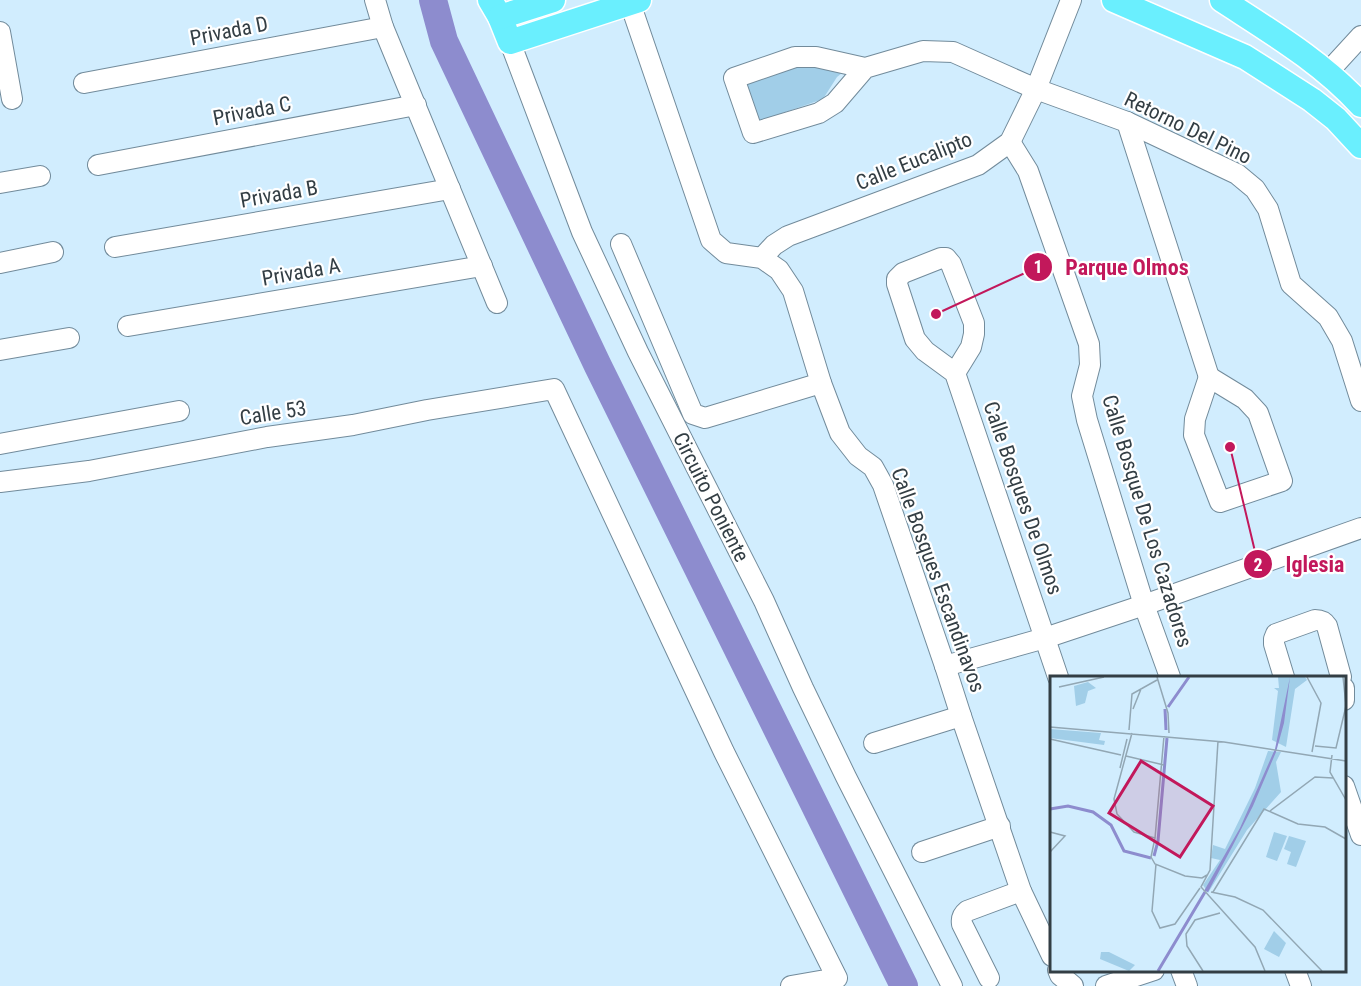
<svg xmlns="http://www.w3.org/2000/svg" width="1361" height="986" viewBox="0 0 1361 986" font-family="'Roboto Condensed',sans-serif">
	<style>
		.green { fill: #a1cee8 }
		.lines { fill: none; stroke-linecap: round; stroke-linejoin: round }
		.river { stroke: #8d8cce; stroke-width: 28 }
		.minor-casing { stroke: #728b9b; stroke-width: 22 }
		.major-casing { stroke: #fff; stroke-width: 27 }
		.minor { stroke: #fff; stroke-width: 20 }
		.major { stroke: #6aeffe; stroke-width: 24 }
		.labels { text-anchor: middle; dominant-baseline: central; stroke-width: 4.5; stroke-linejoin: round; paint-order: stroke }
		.street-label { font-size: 21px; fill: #333e44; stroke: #fff }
		.inset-river { fill: none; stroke: #8d8cce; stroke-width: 3 }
		.inset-road { fill: none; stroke: #92a7b4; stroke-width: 1.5 }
		.view { fill: #c2185b; fill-opacity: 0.15; stroke: #c2185b; stroke-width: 3 }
		.inset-edge { fill: none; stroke: #333e44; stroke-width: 3 }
		.leader { fill: none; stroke: #c2185b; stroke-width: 2 }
		.callout-dot { fill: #c2185b; stroke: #fff; stroke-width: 2 }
		.mark-label { font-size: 18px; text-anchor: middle; font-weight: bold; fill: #fff }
		.callout-label { font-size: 22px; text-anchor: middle; font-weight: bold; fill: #c2185b; stroke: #fff; stroke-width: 4.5; stroke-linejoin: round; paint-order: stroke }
	</style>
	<rect width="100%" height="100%" fill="#d1edfe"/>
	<polygon class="green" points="798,58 842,73 837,77 823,99 751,124 736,80"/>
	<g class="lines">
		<polyline class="river" points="433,0 444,41 598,366 904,986"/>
		<defs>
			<g id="minor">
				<polyline points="375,0 383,27 497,303"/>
				<polyline points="629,0 711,240 726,253 762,258 779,270 793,291 821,383 840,433 858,456 873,467 883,485 945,666 961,716 1021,891 1052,956"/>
				<polyline points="0,32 12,99"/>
				<polyline points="510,42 582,232 638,352 764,601 803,688 846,777 952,986"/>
				<polyline points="865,68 835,103 819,113 753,133 734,78 795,57 816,57 865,68 923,51 953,52 1036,89 1127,122 1237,174 1255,189 1268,209 1291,284 1328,317 1342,341 1361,401"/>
				<polyline points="1328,72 1361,36"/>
				<polyline points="84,83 383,27"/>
				<polyline points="1127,122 1209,377"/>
				<polyline points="1010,142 1028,171 1089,344 1090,365 1082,396 1087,420 1144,605 1170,677"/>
				<polyline points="98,165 416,105"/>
				<polyline points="0,183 40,176"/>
				<polyline points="621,244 693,414 705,418 821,383"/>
				<polyline points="115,247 450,189"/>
				<polyline points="762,258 774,245 788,236 978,165 1010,142 1036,89 1071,0"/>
				<polyline points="0,263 53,252"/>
				<polyline points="128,326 482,266"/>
				<polyline points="0,350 69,338"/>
				<polyline points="955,373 971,347 974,334 974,323 951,264 946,258 941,258 903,273 897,279 897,284 915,339 925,351 955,373 1058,677"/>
				<polygon points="1209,377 1245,399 1258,413 1282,481 1220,502 1194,435 1195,419"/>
				<polyline points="0,444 179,411"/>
				<polyline points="0,482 89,471 267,437 353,425 427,410 554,389 724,752 837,978 791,986"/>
				<polyline points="945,666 1045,638 1144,605 1361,528"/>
				<path d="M1284 677 1274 644V639L1276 634 1315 620C1321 620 1324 621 1327 626L1341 677"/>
				<polyline points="1344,688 1344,700"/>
				<polyline points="874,743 961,716"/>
				<polyline points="1344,786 1361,835"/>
				<polyline points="922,852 1000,826"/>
				<polyline points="1058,970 1060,975 1073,986"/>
				<polyline points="1181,970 1187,986"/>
				<polyline points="1295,970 1301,986"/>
				<path d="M989 978 962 924C961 918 962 915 967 911L1021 891"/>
				<polyline points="1106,986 1154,970"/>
			</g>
			<g id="major">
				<polyline points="490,0 500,17 510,42 639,0"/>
				<polyline points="1114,0 1245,57 1312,100 1336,119 1361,146"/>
				<path d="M1222 0C1271 32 1322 62 1361 105"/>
				<polyline points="500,17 553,0"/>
			</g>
		</defs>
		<use href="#minor" class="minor-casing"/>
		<use href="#major" class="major-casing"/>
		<use href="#minor" class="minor"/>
		<use href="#major" class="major"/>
	</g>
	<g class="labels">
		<g class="street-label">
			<text transform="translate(229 31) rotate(-11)">Privada D</text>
			<text transform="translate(252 111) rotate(-11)">Privada C</text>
			<text transform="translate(1188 128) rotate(26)">Retorno Del Pino</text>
			<text transform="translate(914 161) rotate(-22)">Calle Eucalipto</text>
			<text transform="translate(279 194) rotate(-10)">Privada B</text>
			<text transform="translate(301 272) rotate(-10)">Privada A</text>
			<text transform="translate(273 413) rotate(-9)">Calle 53</text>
			<text transform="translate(711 497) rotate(63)">Circuito Poniente</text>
			<text transform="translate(1023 498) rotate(71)">Calle Bosques De Olmos</text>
			<text transform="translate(1147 521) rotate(73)">Calle Bosque De Los Cazadores</text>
			<text transform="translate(938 580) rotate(70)">Calle Bosques Escandinavos</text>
		</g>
	</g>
	<g transform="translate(1050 676)">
		<rect width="296" height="296" fill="#d1edfe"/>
		<path d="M228 1H255L257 4 245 13 236 71 222 64 228 15 224 12H229ZM38 6 46 12 38 15 35 27 26 30 24 10ZM0 53 51 57 49 64 55 65 54 69 0 62ZM218 75 231 76 226 86 231 116 197 154 158 217 153 209 170 184 161 182 163 169 175 173 205 112ZM224 156 237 160 227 185 216 181ZM239 160 256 165 246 191 237 188 241 176 234 173ZM224 255 236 267 229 281 214 273ZM51 276H59L85 289 79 295 50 283Z" fill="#a1cee8"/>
		<path d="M240 1 234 47 226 76 203 130 182 171 158 216 154 215 190 152 225 73Z" fill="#8d8cce"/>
		<path class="inset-river" d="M118 31 139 1M115 33 116 54M0 133 18 130 43 136 61 149 74 175 101 182M104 180 108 165 117 62M108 295 155 216"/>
		<path class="inset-road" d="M107 1 118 37 119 57M257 1 271 27 262 76M293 1 296 29M9 11 54 1M83 33 91 13M0 51 174 66 296 85M79 54 82 18 107 4M82 57 64 123 67 138 84 156 105 162 101 181 105 188 135 200 152 202 157 199M0 63 71 79M168 65 160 194 151 211 205 271 215 295M265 70 286 72 296 30M282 79 280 96 296 124M76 80 114 89M70 92 77 63M220 135 265 101 283 102M0 156 15 160 0 176M105 162 114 60M106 188 102 235 110 252 125 248 150 212M161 216 185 221 213 234 272 295M163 216 214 133 248 148 275 151 296 163M153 295 137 270 136 258 145 244 170 237"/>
		<path class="view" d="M91 85 163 130 130 181 59 137Z"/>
		<rect width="296" height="296" class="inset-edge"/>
	</g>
	<path class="leader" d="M936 314L1038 267M1230 447L1258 564"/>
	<g class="callout-dot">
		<circle cx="936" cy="314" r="6"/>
		<circle cx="1230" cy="447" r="6"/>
		<circle cx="1038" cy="267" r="15"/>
		<circle cx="1258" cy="564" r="15"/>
	</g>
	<g class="mark-label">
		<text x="1038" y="273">1</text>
		<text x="1258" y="571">2</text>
	</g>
	<g class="callout-label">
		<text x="1127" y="275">Parque Olmos</text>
		<text x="1315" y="572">Iglesia</text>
	</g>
</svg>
